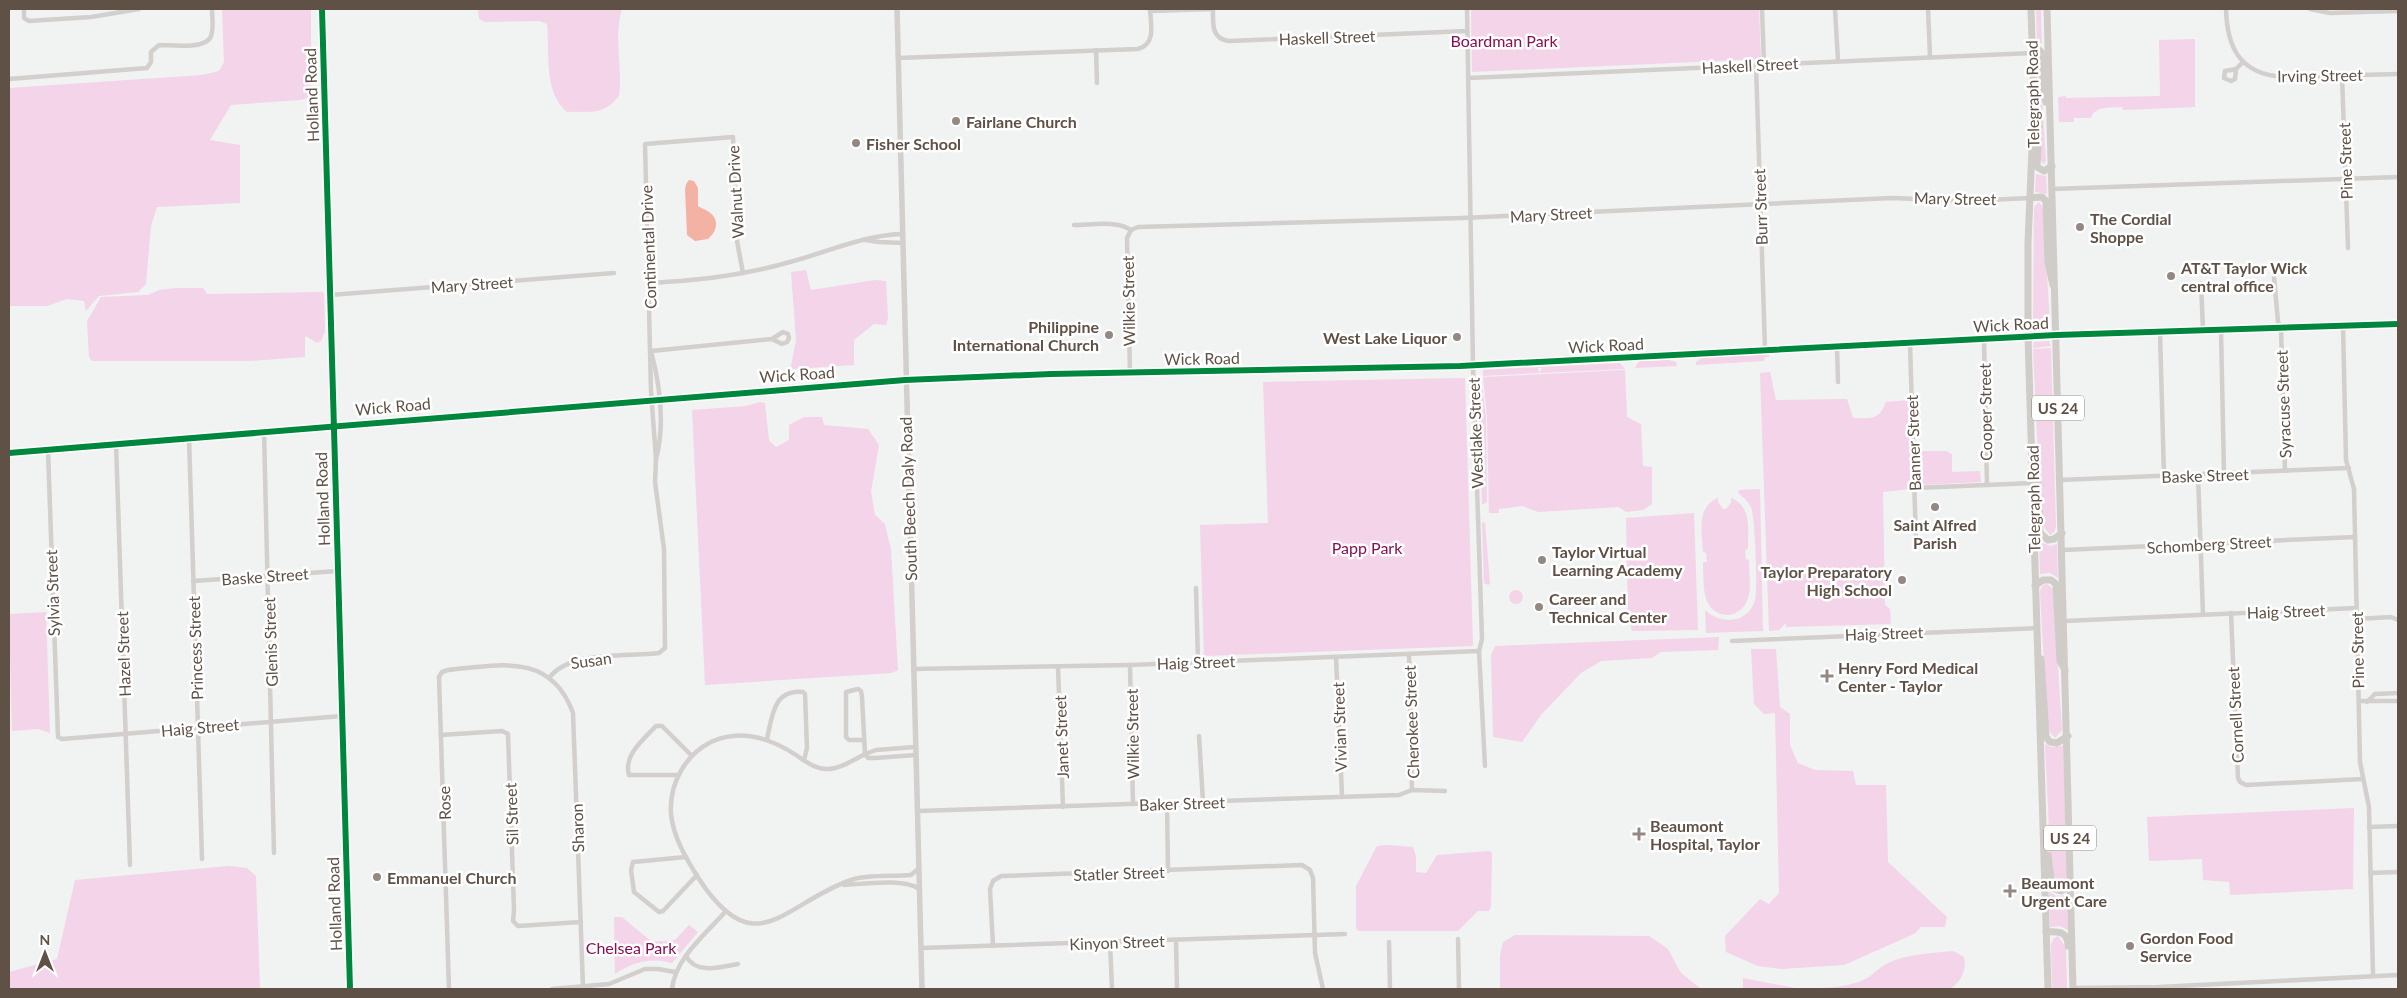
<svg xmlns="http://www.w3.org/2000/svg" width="2407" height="998" viewBox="0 0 2407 998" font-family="Lato,sans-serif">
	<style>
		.green { fill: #f3d4e8 }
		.water { fill: #f4b2a5 }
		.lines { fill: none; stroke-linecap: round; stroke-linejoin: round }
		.minor { stroke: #d2cfcd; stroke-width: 4.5 }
		.tertiary { stroke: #d2cfcd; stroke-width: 5.5 }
		.primary { stroke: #d0ccc8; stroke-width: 7 }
		.cycleway-casing { stroke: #fff; stroke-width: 9 }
		.cycleway { stroke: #00873e; stroke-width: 6 }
		.poi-dot { fill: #938982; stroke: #fff; stroke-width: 2 }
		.labels { text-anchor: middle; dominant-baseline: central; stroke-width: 5; stroke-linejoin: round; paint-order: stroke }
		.shield { fill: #fff; stroke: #90857e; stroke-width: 1 }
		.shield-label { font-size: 15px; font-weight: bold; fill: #605146 }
		.street-label { font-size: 16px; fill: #605146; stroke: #fff }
		.park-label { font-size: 16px; fill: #890e52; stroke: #fff }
		.poi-label { font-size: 16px; font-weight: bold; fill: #605146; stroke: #fff; text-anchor: start }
	</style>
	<rect width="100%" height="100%" fill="#f1f2f2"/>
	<g class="green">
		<polygon points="222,9 311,9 311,97 300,100 231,105 210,140 240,145 240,203 157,207 151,226 146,284 138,292 99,296 86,311 84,301 67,299 47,306 9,306 9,88 202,75 219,71 224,62"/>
		<path d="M478 9H622C613 38 623 67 619 96 603 116 591 111 567 112 543 92 550 52 547 24L539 21 485 22 479 19Z"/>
		<polygon points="1471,9 1759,9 1761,59 1472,72"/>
		<polygon points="2036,9 2041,9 2042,43 2037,43"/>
		<path d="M2195 39V107L2123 110 2122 107C2111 108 2095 105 2091 118H2074V122H2059L2058 97 2066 96V98L2160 96 2159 40Z"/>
		<polygon points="2037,55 2039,55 2046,161 2043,164 2040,159"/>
		<polygon points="2036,174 2046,176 2047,194 2035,192"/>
		<polygon points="2039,202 2043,208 2050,324 2033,324 2034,207"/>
		<polygon points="806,270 811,290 875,280 886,281 888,318 886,325 874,324 854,340 854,365 793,369 791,366 796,340 791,272"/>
		<polygon points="175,288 203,288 207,294 322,292 324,293 325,331 321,341 317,343 306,336 305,338 305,357 249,361 92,361 89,357 87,321 101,297 148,295 159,290"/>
		<polygon points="2049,341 2051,346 2033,348 2034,342"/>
		<polygon points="2051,348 2056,527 2054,532 2050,535 2041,523 2033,349"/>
		<polygon points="1769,353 1769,357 1765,357 1764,361 1696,365 1696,362 1702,358"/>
		<polygon points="1669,360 1676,362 1677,366 1635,368 1639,361"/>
		<polygon points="1620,363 1625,369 1539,373 1542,368 1538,368 1539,373 1483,376 1483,370"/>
		<polygon points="1625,370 1627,417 1641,424 1643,466 1652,467 1652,504 1643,510 1626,512 1619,507 1538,512 1522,506 1499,509 1499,513 1489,513 1487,417 1483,377"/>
		<path d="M1770 372 1776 400 1847 399 1853 418C1871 418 1879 421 1886 402L1909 400 1911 489 1883 492 1885 605 1890 609 1891 624 1786 627V623L1779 630 1769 631 1760 373Z"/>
		<polygon points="1478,377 1481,377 1486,417 1487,502 1482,505"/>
		<polygon points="1465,378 1473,646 1204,656 1200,525 1268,523 1263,382"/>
		<polygon points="760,402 765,403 769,440 776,447 789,440 789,425 804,417 822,417 824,425 868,429 879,445 871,491 875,515 885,524 891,550 898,670 892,673 705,685 692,410 746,406"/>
		<polygon points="1919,451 1920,455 1920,451 1946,451 1952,454 1952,472 1980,471 1981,482 1921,485 1921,482 1918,482 1916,456"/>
		<path d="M1760 489 1763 631 1706 633 1705 610C1721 625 1748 624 1755 600 1758 589 1755 517 1751 507 1748 501 1743 497 1738 493L1739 490Z"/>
		<path d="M1718 498V502L1723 509H1726L1731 503V498C1752 506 1748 530 1748 549L1745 550 1746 559 1749 560C1749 580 1756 608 1730 615 1700 615 1704 584 1703 562H1707L1706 553 1703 552C1702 533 1696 507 1718 498Z"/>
		<polygon points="1694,513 1698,630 1632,631 1628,613 1626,518"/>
		<polygon points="1485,522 1490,584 1488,585 1484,583 1482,523"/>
		<polygon points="2039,541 2050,546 2057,544 2058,578 2050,573 2040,574"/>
		<polygon points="2047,584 2053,589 2062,730 2055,738 2050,732 2047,722 2040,591 2043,585"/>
		<circle cx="1516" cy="597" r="7"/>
		<polygon points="46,612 50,733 38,729 12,731 9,614"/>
		<polygon points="1719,637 1718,650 1661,652 1652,658 1601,661 1581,673 1541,715 1522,742 1493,737 1491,655 1495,646"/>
		<polygon points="1751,649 1776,649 1780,707 1790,714 1790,745 1798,763 1815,770 1853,771 1856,785 1886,785 1888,862 1947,917 1945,927 1921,927 1914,934 1844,965 1781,969 1758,966 1726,952 1725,936 1760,899 1769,904 1779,893 1775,713 1764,714 1754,704"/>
		<polygon points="2045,744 2051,747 2063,746 2067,878 2064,884 2059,886 2051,873"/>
		<polygon points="2354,808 2353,889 2230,895 2229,882 2203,880 2202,859 2149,861 2147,817"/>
		<polygon points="1387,845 1413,847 1416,856 1416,872 1426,873 1437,855 1489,851 1492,853 1491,906 1489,911 1478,911 1458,931 1358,931 1356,928 1356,886 1377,846"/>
		<polygon points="229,866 247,868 256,876 260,989 9,989 9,972 57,959 75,880"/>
		<polygon points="2049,892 2056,896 2067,895 2068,930 2060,926 2050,927"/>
		<path d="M614 917H622L652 942 675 940 689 925 698 932 672 963C650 957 633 962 615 974Z"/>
		<polygon points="1515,935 1649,936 1668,949 1681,973 1701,989 1500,989 1500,955 1503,942"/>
		<polygon points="2058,936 2066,948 2067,989 2052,989 2051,944 2054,938"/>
		<path d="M1953 951 1964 957C1967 970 1961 983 1949 989H1808C1826 988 1853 987 1869 977 1875 973 1881 966 1888 963 1907 954 1933 953 1953 951Z"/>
		<polygon points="1743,978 1800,989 1743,989"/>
	</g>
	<path class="water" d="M689 180 694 181 698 188V206C702 209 705 209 709 212 720 219 717 232 708 239L695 241 687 235 685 189 686 184Z"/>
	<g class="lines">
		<g class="minor">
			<polyline points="24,9 24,18 29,21 91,17 139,9"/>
			<polyline points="322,9 350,989"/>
			<polyline points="1467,9 1473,365 1482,639 1479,651 1485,766"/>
			<polyline points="1762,9 1764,64"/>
			<polyline points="1835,9 1838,61"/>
			<polyline points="1928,9 1930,56"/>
			<path d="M2226 9C2227 48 2240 74 2283 77L2398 74"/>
			<polyline points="2310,9 2330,13 2398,11"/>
			<path d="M1150 11 1213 9C1213 23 1211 39 1229 41L1467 31"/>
			<polyline points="1096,50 1097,83"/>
			<path d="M898 58 1138 49C1156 44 1151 25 1150 10"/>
			<polyline points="1756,64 1765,350"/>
			<polyline points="2236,69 2225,71 2224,78 2231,81 2235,79 2236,69 2243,62"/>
			<polyline points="2342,75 2348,248"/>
			<polyline points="1468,78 2032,53"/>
			<path d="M9 79 147 68 151 62V52L159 45C172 45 206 50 211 36 214 29 212 17 212 9"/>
			<polyline points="2052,189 2398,177"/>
			<path d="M1074 225C1091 225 1116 220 1131 230"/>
			<polyline points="1131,230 1138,227 1462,218 1892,198 1966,201 2030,198"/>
			<polyline points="865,240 879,242 902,243"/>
			<polyline points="2274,277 2278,322 2281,328 2285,471"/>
			<path d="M650 283C697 281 745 275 790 262 828 252 863 235 902 234"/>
			<polyline points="2201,283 2203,330"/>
			<polyline points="330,295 614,273"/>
			<polyline points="2343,325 2346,460 2354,489 2360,762 2369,807 2373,975"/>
			<polyline points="2221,330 2224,474"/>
			<polyline points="2160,332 2164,476"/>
			<polyline points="1984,340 1987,485"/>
			<polyline points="1910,343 1916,543"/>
			<polyline points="1837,347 1838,382"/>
			<path d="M651 351C660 385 665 425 656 459L651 391 645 144 733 137 737 241 743 273"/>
			<polyline points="651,351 772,339 782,344 787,342 789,338 788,334 783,332 772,339"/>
			<polyline points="1130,373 1127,238 1131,230"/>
			<polyline points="264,431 274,853"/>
			<polyline points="189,437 202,859"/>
			<polyline points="116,443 130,865"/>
			<polyline points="48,450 58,737 62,739 342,716"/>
			<polyline points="2198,475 2203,614"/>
			<polyline points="2060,480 2349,468"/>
			<polyline points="1915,488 2033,483"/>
			<polyline points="2063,550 2355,537"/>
			<polyline points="193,581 338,571"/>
			<polyline points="1196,588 1198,662"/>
			<polyline points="2231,613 2238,778 2240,782 2246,785 2363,779"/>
			<polyline points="2357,619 2391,617 2398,620"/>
			<polyline points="2065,621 2356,608"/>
			<polyline points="1732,641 2037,628"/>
			<polyline points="1409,655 1412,790"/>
			<polyline points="1336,657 1342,796"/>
			<polyline points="1130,665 1133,804"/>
			<polyline points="1058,667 1063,807"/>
			<polyline points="913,669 1130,665 1479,651"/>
			<path d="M549 678C570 650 627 657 659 653L665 648 664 549 655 482 656 459"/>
			<polyline points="2359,701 2398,701"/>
			<polyline points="2367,702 2375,694 2398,693"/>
			<polyline points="441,735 502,731 508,734 514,910 513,921 518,926 581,922"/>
			<polyline points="1199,736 1203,802"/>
			<path d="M767 739C772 717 773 689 803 692L805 694 807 748 804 760"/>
			<path d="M864 740H849L846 737V692L858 689 861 691 862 697 865 754C853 760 840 769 827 769 815 769 805 761 796 755 770 738 741 728 711 742 685 755 669 784 671 814 673 837 687 860 699 879 756 966 784 903 851 880 869 874 891 877 911 875L918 869"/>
			<polyline points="915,747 876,750 865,754 868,758 875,758 916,755"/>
			<path d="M678 775H629C623 755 644 739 656 726H662L692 756"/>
			<polyline points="1167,803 1168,871"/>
			<polyline points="918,811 1399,795 1412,790 1445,791"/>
			<polyline points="2369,827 2398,826"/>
			<polyline points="686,857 633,862 631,870 634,892 659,912 663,911 697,875"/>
			<polyline points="2370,873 2398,872"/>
			<path d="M844 885C863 884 905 878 919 889"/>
			<polyline points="1458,939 1459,989"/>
			<polyline points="1176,940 1177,989"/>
			<polyline points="1110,942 1112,989"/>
			<polyline points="1389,942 1390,989"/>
			<polyline points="993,946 990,889 993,881 1001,876 1302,865 1310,870 1313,878 1315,953 1323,989"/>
			<polyline points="921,948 1345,934"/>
			<path d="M686 956C696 975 721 967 738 964"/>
			<polyline points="2073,988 2159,987 2398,975"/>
			<path d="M449 989 439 677 442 672 448 670C499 665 551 652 573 713L583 987"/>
			<polyline points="552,989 609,984 645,969 658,969 675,972"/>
			<path d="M672 989C675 958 706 934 726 911"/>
		</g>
		<g class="tertiary">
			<polyline points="897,9 922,989"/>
			<polyline points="9,453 905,380 1051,374 1460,366 2057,335 2398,324"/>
		</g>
		<g class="primary">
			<polyline points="2031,9 2034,101 2028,243 2028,337 2048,989"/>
			<polyline points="2047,9 2073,989"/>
			<polyline points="2032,53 2038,49 2042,53 2043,86 2046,102"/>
			<polyline points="2037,108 2039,122 2037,167 2044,171 2052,166"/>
			<polyline points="2030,198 2042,197 2046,201 2048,262 2053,285"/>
			<polyline points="2038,484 2040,533 2048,540 2054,539 2062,533"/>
			<polyline points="2035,586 2043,580 2051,580 2056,584 2060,661 2065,670"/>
			<polyline points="2041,659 2046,737 2050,742 2057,743 2068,736"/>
			<polyline points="2048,855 2052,888 2061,891 2070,886"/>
			<path d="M2046 932C2059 931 2068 932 2068 946"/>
		</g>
		<defs>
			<g id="cycleway">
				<polyline points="322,9 350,989"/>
				<polyline points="9,453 905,380 1051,374 1460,366 2057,335 2398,324"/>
			</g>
		</defs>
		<use href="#cycleway" class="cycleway-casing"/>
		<use href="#cycleway" class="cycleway"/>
	</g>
	<g class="poi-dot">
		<circle cx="956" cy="121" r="5"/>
		<circle cx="856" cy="143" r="5"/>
		<circle cx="2080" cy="227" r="5"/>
		<circle cx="2171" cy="276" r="5"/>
		<circle cx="1109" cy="335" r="5"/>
		<circle cx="1457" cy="337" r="5"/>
		<circle cx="1935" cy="507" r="5"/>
		<circle cx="1542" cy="560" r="5"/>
		<circle cx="1902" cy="580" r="5"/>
		<circle cx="1539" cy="607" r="5"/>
		<path d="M1824.5 668.5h5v5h5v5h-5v5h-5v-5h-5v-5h5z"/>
		<path d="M1636.5 826.5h5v5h5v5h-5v5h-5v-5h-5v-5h5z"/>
		<circle cx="377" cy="877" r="5"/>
		<path d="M2007.5 883.5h5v5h5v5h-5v5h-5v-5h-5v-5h5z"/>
		<circle cx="2130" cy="946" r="5"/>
	</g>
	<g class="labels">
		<g class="shield">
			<rect x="2032" y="395.5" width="52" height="25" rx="4"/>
			<rect x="2044" y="825.5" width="52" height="25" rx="4"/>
		</g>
		<g class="shield-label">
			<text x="2058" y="408">US 24</text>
			<text x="2070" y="838">US 24</text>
		</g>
		<g class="street-label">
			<text transform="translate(1327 37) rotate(-2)">Haskell Street</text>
			<text transform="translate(1750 65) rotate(-3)">Haskell Street</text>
			<text transform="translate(2320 75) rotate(-1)">Irving Street</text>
			<text transform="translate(2032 94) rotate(-91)">Telegraph Road</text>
			<text transform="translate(311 95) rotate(-92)">Holland Road</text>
			<text transform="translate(2345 161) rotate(-92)">Pine Street</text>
			<text transform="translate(735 192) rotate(-93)">Walnut Drive</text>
			<text transform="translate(1955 198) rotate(1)">Mary Street</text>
			<text transform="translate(1760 207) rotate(-92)">Burr Street</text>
			<text transform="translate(1551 214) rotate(-3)">Mary Street</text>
			<text transform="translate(648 247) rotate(-92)">Continental Drive</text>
			<text transform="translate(472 284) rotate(-4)">Mary Street</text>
			<text transform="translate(1128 301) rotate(-91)">Wilkie Street</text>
			<text transform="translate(2011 324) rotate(-3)">Wick Road</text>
			<text transform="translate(1606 345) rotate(-3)">Wick Road</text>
			<text transform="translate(1202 358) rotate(-1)">Wick Road</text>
			<text transform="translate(797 374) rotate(-4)">Wick Road</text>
			<text transform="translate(2283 404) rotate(-92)">Syracuse Street</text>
			<text transform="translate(393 406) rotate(-5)">Wick Road</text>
			<text transform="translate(1985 412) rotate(-91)">Cooper Street</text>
			<text transform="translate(1475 433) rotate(-92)">Westlake Street</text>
			<text transform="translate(1913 443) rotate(-92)">Banner Street</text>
			<text transform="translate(2205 475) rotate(-2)">Baske Street</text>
			<text transform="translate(322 499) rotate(-92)">Holland Road</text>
			<text transform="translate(908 499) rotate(-92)">South Beech Daly Road</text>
			<text transform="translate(2033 499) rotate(-91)">Telegraph Road</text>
			<text transform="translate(2209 544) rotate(-3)">Schomberg Street</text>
			<text transform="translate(265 576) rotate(-4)">Baske Street</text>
			<text transform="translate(52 593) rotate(-92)">Sylvia Street</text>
			<text transform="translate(2286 611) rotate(-2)">Haig Street</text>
			<text transform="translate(1884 633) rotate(-2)">Haig Street</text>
			<text transform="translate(270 642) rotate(-92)">Glenis Street</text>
			<text transform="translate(195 648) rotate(-92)">Princess Street</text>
			<text transform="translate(2357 650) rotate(-91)">Pine Street</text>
			<text transform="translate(123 654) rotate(-92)">Hazel Street</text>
			<text transform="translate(591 660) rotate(-8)">Susan</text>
			<text transform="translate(1196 662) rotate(-2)">Haig Street</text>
			<text transform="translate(2235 715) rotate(-93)">Cornell Street</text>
			<text transform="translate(1411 722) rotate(-92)">Cherokee Street</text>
			<text transform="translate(200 727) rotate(-5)">Haig Street</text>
			<text transform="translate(1339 727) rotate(-92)">Vivian Street</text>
			<text transform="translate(1132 734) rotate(-91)">Wilkie Street</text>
			<text transform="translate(1061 737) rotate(-92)">Janet Street</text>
			<text transform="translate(444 803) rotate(-92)">Rose</text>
			<text transform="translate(1182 803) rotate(-2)">Baker Street</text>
			<text transform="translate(511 814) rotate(-92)">Sil Street</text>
			<text transform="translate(577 828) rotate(-92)">Sharon</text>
			<text transform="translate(1119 873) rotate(-2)">Statler Street</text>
			<text transform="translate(334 904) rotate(-92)">Holland Road</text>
			<text transform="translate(1117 942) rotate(-2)">Kinyon Street</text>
		</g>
		<g class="park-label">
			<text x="1504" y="40">Boardman Park</text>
			<text x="1367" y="547">Papp Park</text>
			<text x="631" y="947">Chelsea Park</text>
		</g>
		<g class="poi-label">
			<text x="966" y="121">Fairlane Church</text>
			<text x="866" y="143">Fisher School</text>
			<text x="2090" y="218">The Cordial<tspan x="2090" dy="18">Shoppe</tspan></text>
			<text x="2181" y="267">AT&amp;T Taylor Wick<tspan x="2181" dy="18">central office</tspan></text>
			<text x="1099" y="326" text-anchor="end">Philippine<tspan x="1099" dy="18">International Church</tspan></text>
			<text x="1447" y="337" text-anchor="end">West Lake Liquor</text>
			<text x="1935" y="524" text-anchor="middle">Saint Alfred<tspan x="1935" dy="18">Parish</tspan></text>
			<text x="1552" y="551">Taylor Virtual<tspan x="1552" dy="18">Learning Academy</tspan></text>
			<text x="1892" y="571" text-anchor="end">Taylor Preparatory<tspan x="1892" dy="18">High School</tspan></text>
			<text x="1549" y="598">Career and<tspan x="1549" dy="18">Technical Center</tspan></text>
			<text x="1838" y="667">Henry Ford Medical<tspan x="1838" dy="18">Center - Taylor</tspan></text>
			<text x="1650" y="825">Beaumont<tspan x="1650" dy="18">Hospital, Taylor</tspan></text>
			<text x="387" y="877">Emmanuel Church</text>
			<text x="2021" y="882">Beaumont<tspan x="2021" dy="18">Urgent Care</tspan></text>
			<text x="2140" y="937">Gordon Food<tspan x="2140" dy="18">Service</tspan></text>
		</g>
	</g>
	<rect width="2407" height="998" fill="none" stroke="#605146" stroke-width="20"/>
	<g transform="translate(45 953)" stroke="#ffffff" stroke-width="4" paint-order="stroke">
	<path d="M0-4L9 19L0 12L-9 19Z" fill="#605146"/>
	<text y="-8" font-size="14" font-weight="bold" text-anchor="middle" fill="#605146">N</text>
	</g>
</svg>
